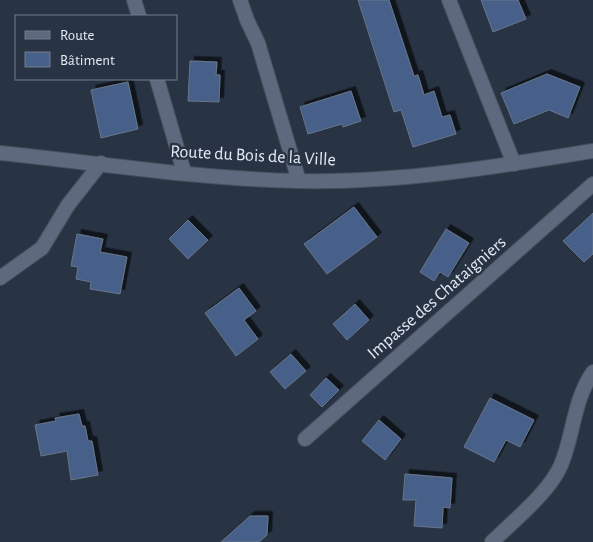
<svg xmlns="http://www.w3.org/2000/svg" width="593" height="542" viewBox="0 0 593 542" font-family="'Alegreya Sans',sans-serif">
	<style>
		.building { fill: #46618a; stroke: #687589; filter: url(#shadow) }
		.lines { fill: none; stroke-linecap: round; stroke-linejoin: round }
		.service-casing { stroke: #47505f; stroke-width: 16 }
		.minor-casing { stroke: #47505f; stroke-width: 16 }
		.service { stroke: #5d6a7d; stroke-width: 14 }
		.minor { stroke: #5d6a7d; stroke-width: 14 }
		.labels { text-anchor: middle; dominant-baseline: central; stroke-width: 5; stroke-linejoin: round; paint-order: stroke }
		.street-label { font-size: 18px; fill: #e3eaf5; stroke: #283344 }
	</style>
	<defs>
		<filter id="shadow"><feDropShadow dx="4.5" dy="-4.5" stdDeviation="0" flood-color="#0009"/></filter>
	</defs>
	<rect width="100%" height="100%" fill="#283344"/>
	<g class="building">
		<polygon points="358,0 389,0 414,76 418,75 424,95 434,91 442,117 450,115 456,134 413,147 401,110 394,112"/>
		<polygon points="481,0 518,0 526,19 493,32"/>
		<polygon points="190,61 217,62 216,75 220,75 219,102 188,101"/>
		<polygon points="547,74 580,87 568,118 549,110 514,124 501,93"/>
		<polygon points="128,82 138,129 101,138 91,90"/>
		<polygon points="351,91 361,121 343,127 342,124 308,134 300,107"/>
		<polygon points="354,207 377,237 327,274 304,244"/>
		<polygon points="593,213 593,254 584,262 563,241"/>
		<polygon points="188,220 208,240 188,259 169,239"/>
		<polygon points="446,229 469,243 448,277 440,272 434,281 420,272"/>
		<polygon points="77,234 103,239 100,252 127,257 120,294 90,289 91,282 76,279 78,267 71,266"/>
		<polygon points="239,288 256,311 244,320 258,339 236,356 205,313"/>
		<polygon points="355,304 369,320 347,340 333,324"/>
		<polygon points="291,354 306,371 285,389 270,372"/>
		<polygon points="326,378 339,390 322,407 310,395"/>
		<polygon points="490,398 534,420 520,447 506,440 494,462 464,447"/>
		<polygon points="79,414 82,426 85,426 88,441 92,441 98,475 71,480 67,451 41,456 35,425 56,421 55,418"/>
		<polygon points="379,420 401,439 385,460 362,441"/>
		<polygon points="405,474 452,478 450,508 443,507 442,528 414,526 416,500 403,500"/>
		<polygon points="250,516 268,516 267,535 259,542 221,542"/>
	</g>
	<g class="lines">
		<defs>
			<g id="service">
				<polyline points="134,0 139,16"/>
				<polyline points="240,0 247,20 258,43 299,181"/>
				<polyline points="449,0 514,164"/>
				<polyline points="157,79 184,172"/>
				<polyline points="0,278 42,248 68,205 101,163"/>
			</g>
			<g id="minor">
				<path d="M0 153C99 163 199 179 299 181 397 183 496 167 593 151"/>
				<polyline points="305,439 593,184"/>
				<path d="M492 542C513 521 549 493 561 465 574 434 573 401 593 372"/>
			</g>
		</defs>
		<use href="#service" class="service-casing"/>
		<use href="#minor" class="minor-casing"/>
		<use href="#service" class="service"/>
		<use href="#minor" class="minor"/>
	</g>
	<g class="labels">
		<g class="street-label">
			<text transform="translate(253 156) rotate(3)">Route du Bois de la Ville</text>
			<text transform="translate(437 298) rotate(-41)">Impasse des Chataigniers</text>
		</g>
	</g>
	<rect x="15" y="15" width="162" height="65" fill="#283344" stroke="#737c8b"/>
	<rect x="25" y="31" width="25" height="8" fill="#5d6a7d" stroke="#737c8b"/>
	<text x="60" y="40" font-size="15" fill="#e3eaf5">Route</text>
	<rect x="25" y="52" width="25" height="15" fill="#46618a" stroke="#737c8b"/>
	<text x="60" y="65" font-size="15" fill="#e3eaf5">Bâtiment</text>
</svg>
